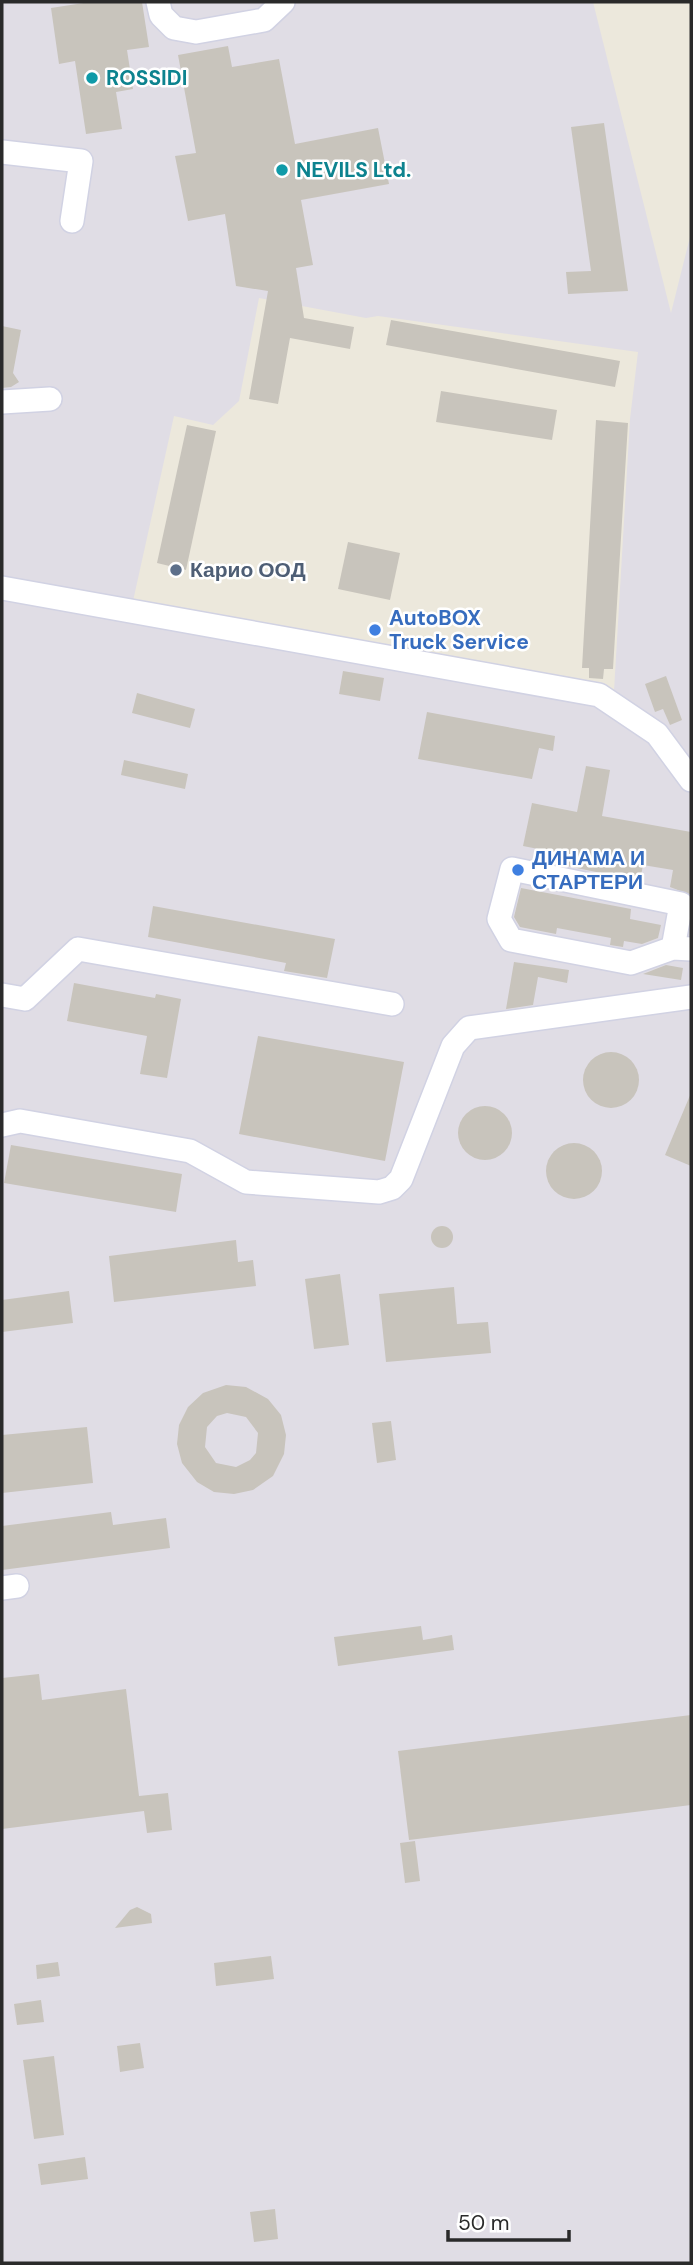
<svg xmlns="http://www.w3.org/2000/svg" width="693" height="2265" viewBox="0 0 693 2265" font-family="'DM Sans',sans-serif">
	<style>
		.industrial { fill: #e0dde5; fill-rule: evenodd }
		.building { fill: #c8c4bc; fill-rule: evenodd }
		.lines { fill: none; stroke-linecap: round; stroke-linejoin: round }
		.minor-casing { stroke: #d1d2e3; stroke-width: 26 }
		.minor { stroke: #fff; stroke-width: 23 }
		.culture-dot { fill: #0f9aa8; stroke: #fff; stroke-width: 2.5 }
		.service-dot { fill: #5c6f8a; stroke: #fff; stroke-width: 2.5 }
		.shop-dot { fill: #3f7fe0; stroke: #fff; stroke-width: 2.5 }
		.labels { text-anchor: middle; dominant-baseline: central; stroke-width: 5; stroke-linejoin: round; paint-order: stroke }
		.culture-label { font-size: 21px; font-weight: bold; fill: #0d838f; stroke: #fff; text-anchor: start }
		.service-label { font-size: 21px; font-weight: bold; fill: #4e5e75; stroke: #fff; text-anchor: start }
		.shop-label { font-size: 21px; font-weight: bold; fill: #366cbe; stroke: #fff; text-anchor: start }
	</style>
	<rect width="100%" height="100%" fill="#ece8dc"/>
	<path class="industrial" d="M2 2H593L671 313 691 233V2263H2ZM259 298 366 318 378 316 638 352 630 419 614 691 133 601 174 416 213 425 239 401Z"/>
	<g class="building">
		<polygon points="90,2 142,2 149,47 127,50 133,89 116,92 122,129 86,134 75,61 59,64 51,8"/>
		<polygon points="228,46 232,67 279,59 295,144 378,128 389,184 301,200 313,265 296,268 304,318 354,327 350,349 290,338 278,404 249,399 268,291 236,286 225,214 188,221 175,156 196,153 178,55"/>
		<polygon points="604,123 628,291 568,294 566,272 591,271 571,127"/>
		<polygon points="391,320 620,361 615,387 386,345"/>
		<polygon points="2,326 21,330 13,373 19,382 11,387 2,388"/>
		<polygon points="441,391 557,410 552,440 436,422"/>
		<polygon points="596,420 628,423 613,669 604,669 603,679 589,678 589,668 582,668"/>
		<polygon points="187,425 216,431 186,570 157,563"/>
		<polygon points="348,542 400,553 390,600 338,589"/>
		<polygon points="343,671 384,678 380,701 339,694"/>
		<polygon points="666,676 682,720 670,725 663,709 655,712 645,684"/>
		<polygon points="137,693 195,709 190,728 132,713"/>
		<polygon points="427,712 555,736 553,751 539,748 532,779 418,759"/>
		<polygon points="124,760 188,774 185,789 121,775"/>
		<polygon points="586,766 610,770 602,816 691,832 691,895 670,887 673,870 643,865 640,881 567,866 569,855 523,846 532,803 577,812"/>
		<polygon points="521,888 631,909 630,919 661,925 658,938 642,944 624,941 623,947 610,945 611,938 557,928 556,934 520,927 514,917"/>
		<polygon points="153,906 335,939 327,978 284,971 286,963 148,937"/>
		<polygon points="514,962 569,970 567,983 538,977 533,1005 506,1009"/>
		<polygon points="666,965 683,968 681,980 643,974"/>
		<polygon points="74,983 155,998 156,994 181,999 167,1078 140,1074 147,1036 67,1021"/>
		<polygon points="258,1036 404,1062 385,1161 239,1134"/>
		<circle cx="611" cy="1080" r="28"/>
		<polygon points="691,1093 691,1166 665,1155"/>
		<circle cx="485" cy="1133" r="27"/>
		<circle cx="574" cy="1171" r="28"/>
		<polygon points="11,1145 182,1174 176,1212 4,1183"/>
		<circle cx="442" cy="1237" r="11"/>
		<polygon points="236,1240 238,1262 253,1260 256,1286 114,1302 109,1256"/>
		<polygon points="340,1274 349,1345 314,1349 305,1279"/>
		<polygon points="454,1287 457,1324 488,1322 491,1353 386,1362 379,1294"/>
		<polygon points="69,1291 73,1323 2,1332 2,1300"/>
		<path d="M226 1385 246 1387 268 1399 281 1415 286 1435 284 1454 273 1476 253 1490 234 1494 214 1492 197 1482 182 1463 177 1444 179 1425 188 1407 203 1393ZM227 1413 246 1417 258 1433 256 1453 250 1460 236 1467 216 1463 205 1447 207 1427 217 1416Z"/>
		<polygon points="391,1421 396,1460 377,1463 372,1423"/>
		<polygon points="87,1427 93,1483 2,1493 2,1435"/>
		<polygon points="111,1512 113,1525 166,1518 170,1548 2,1570 2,1526"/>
		<polygon points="421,1626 423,1640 452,1635 454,1650 338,1666 334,1637"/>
		<polygon points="39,1674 42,1700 126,1689 139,1796 168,1793 172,1830 147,1833 144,1811 2,1829 2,1678"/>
		<polygon points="691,1715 691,1805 409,1840 398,1751"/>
		<polygon points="415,1841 420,1881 405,1883 400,1843"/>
		<polygon points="137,1907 151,1914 152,1923 115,1928 130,1910"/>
		<polygon points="271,1956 274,1979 216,1986 214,1963"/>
		<polygon points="58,1962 60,1976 37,1979 36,1965"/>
		<polygon points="41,2000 44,2022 17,2025 14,2004"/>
		<polygon points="140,2043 144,2068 120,2072 117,2046"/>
		<polygon points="54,2056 64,2135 34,2139 23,2060"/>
		<polygon points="85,2157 88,2179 41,2185 38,2164"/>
		<polygon points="275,2209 278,2239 254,2242 250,2212"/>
	</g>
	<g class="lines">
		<defs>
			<g id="minor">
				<polyline points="158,2 161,15 174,28 196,32 264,20 283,2"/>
				<polyline points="2,152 81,161 72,221"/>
				<polyline points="2,402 50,399"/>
				<polyline points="2,588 599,695 657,734 691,780"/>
				<polyline points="673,948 681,904 512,869 499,919 511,940 631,963 673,948 691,949"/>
				<polyline points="2,995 25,999 78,949 392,1004"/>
				<polyline points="2,1125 20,1121 190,1151 246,1182 379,1192 392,1188 401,1179 453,1046 469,1028 691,997"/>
				<polyline points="2,1588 17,1586"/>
			</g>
		</defs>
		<use href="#minor" class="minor-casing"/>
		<use href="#minor" class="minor"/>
	</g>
	<g class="culture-dot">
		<circle cx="92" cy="78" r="7"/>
		<circle cx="282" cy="170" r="7"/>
	</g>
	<circle class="service-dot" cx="176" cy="570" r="7"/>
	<g class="shop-dot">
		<circle cx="375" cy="630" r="7"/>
		<circle cx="518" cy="870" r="7"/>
	</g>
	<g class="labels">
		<g class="culture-label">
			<text x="106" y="78">ROSSIDI</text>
			<text x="296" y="170">NEVILS Ltd.</text>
		</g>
		<g class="service-label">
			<text x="190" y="570">Карио ООД</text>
		</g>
		<g class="shop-label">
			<text x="389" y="618">AutoBOX<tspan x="389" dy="24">Truck Service</tspan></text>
			<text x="532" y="858">ДИНАМА И<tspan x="532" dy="24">СТАРТЕРИ</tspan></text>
		</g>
	</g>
	<rect width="693" height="2265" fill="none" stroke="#2a2a2a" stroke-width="7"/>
	<path d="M448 2230v10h121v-10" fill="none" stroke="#2a2a2a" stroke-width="3.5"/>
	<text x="458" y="2230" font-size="21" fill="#2a2a2a" stroke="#ffffff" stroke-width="5" paint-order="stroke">50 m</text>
</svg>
